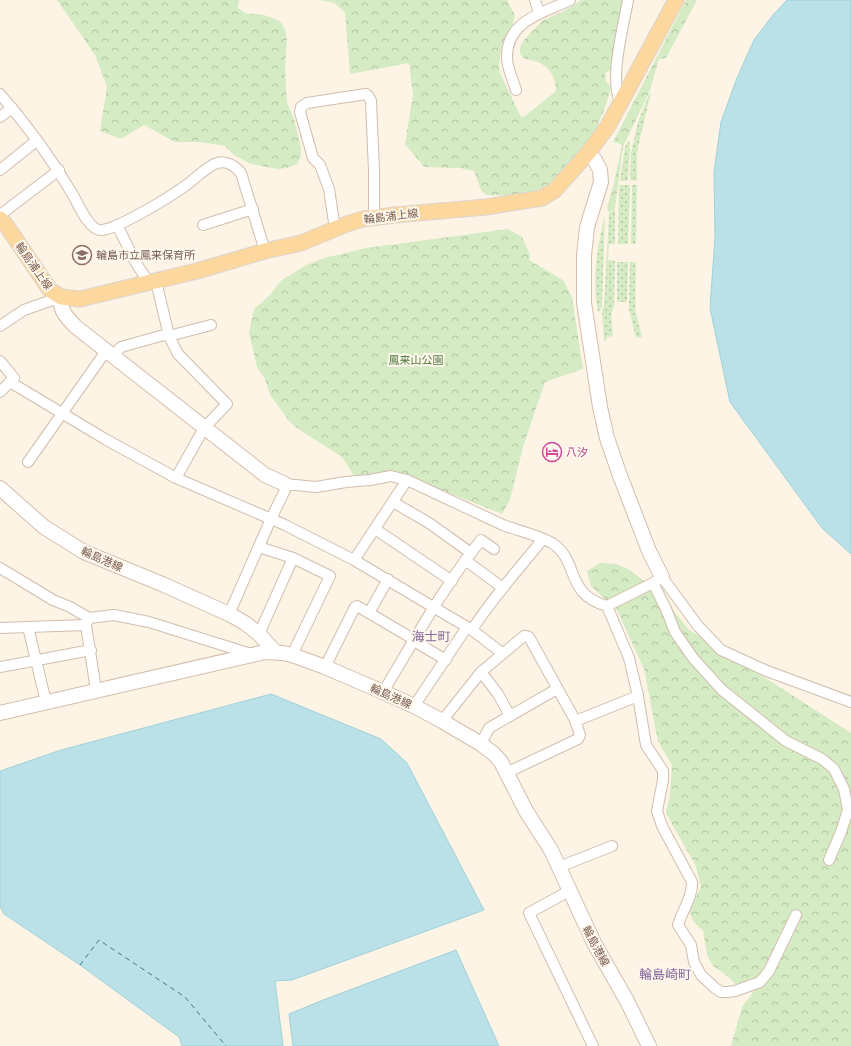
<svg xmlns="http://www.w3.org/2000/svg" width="851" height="1046" viewBox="0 0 851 1046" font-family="Cabin,'Noto Sans JP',sans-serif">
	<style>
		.grass { fill: url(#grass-dots) }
		.forest { fill: url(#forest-crowns) }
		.water { fill: #bae1e7; stroke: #a0d1d9 }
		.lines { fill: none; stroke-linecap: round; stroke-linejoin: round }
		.ferry { stroke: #407a83; stroke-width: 1; stroke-dasharray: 5 4; stroke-linecap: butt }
		.street-casing { stroke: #d1bdae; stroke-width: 12 }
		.secondary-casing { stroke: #d4bdac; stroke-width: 16 }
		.primary-casing { stroke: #dcd4d0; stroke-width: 17 }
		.street { stroke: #fff; stroke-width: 10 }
		.secondary { stroke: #fff; stroke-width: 14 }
		.primary { stroke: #fcd79e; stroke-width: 15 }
		.labels { text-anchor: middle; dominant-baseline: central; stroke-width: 4; stroke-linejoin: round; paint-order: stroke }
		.street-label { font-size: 11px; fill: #77594a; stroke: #fff8ed }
		.education-label { font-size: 11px; fill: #785e54; stroke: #fff8ed; text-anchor: start }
		.park-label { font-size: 11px; fill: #547d42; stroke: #fff8ed }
		.hotel-label { font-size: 11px; fill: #b23c85; stroke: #fff8ed; text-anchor: start }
		.quarter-label { font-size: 13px; fill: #87669a; stroke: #fff8ed }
	</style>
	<defs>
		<pattern id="grass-dots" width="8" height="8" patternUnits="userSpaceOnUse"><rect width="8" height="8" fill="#d5ebc4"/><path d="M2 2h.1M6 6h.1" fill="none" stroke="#b2c1a1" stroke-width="1.8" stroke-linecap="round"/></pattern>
		<pattern id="forest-crowns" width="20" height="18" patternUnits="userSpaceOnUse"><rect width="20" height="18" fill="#d5ebc4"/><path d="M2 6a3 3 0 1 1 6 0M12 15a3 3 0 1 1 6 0" fill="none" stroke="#b2c1a1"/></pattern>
	</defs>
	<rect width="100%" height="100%" fill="#fdf4e6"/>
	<g class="grass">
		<polygon points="651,92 637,152 637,181 630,180 631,153 638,122 649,94"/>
		<polygon points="628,141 630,142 628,181 620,181 625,147"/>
		<polygon points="619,185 630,185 628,244 618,244"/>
		<polygon points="632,185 637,185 636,244 631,244"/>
		<polygon points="615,209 615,244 609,244 608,260 615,261 614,307 611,314 613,336 607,337 607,340 604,341 602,310 604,306 609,214"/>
		<path d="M605 215 602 305 600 311 598 312C592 277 597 248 605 215Z"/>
		<polygon points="617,262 628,262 627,302 617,302"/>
		<polygon points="630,262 636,262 635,309 642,337 636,338 629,309"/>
	</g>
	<g class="forest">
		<polygon points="57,0 239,0 238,8 245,13 264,15 280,21 285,29 287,39 285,70 287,102 295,122 301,148 301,157 297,164 287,168 277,169 251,164 234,155 225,146 200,142 175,142 144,125 121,139 100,131 107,87 95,55"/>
		<path d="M320 0H507L515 15 510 35 502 44 499 65 500 73 521 117 525 116 556 91C555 70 545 62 525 59L520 54V47L524 40 543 20 564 11 581 0H624L612 69 605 73 606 81 611 87C603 122 585 154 558 177 552 182 545 188 538 191 522 197 502 195 486 195L481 190 474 171 460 168 424 167 405 144 413 95 409 63 350 74 345 13 335 3Z"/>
		<polygon points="686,0 697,0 666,58 659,59 650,90 623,147 615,208 609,213 607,207 613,187 622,145 618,143 613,142"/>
		<polygon points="508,229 522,237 530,255 529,260 563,280 572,297 583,369 545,382 523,447 510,500 502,514 424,483 356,479 342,457 301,431 289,421 270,395 265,379 257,367 249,333 254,309 271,294 275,288 282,280 306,265 325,258 366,248"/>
		<polygon points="600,563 616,564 628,569 660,593 688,629 750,668 851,733 851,1046 731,1046 742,1007 757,987 743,991 725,974 713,966 707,955 703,931 694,922 689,912 701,886 695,864 673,826 666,812 670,794 672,765 658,742 644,669 617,610 591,586 587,571"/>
	</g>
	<g class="water">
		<polygon points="787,0 851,0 851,554 822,528 730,402 710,308 715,237 714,172 721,122 737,78 754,40 773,15"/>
		<polygon points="271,694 381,739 407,763 484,910 292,980 275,981 283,1046 182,1046 179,1037 80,965 4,914 0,906 0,771 61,750"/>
		<polygon points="456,950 499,1046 293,1046 289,1014 323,1000"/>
	</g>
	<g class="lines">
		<polyline class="ferry" points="80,965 99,940 185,997 226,1046"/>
		<defs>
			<g id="street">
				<polyline points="535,0 539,13"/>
				<path d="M516 90C513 80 507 68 507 58 506 20 544 13 570 0"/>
				<path d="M0 94C27 125 52 159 73 195 78 204 90 232 102 230 119 228 170 197 185 186 194 180 207 166 217 163 226 160 235 166 241 173L265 251"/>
				<path d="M621 103C608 81 624 25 628 0"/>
				<polyline points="0,117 12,108"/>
				<polyline points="0,170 36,141"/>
				<polyline points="0,215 59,170"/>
				<polyline points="117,225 136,263 149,283"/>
				<polyline points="203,225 253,209"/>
				<polyline points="335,229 329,189 320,165 313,158 300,112 301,107 307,103 366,94 369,97 371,101 374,171 374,217"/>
				<polyline points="156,281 169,336 178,354 227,404 204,428 176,478"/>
				<polyline points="0,326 24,310 61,297"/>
				<polyline points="112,356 121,347 164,335 169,336 211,325"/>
				<polyline points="0,361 14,378 10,382 105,439 176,478 285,525 354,560 472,630 502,653"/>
				<polyline points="0,392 10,382"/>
				<polyline points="28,462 106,351"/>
				<polyline points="393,502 429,523 471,553"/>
				<polyline points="375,529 452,581"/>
				<polyline points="259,547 293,558 330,576 292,655"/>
				<polyline points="354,560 407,480"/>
				<polyline points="465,560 503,588"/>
				<polyline points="0,568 53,600 70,607 89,618 114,615 149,622 251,654"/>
				<polyline points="653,583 666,609 675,632 693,658 722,690 786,741 822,759 834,769 844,789 848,810 841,832 829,860"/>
				<path d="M607 606 629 658 638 696 646 745 663 771V780L657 811 662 826 692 882C693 896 682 911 678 925L691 945 694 962 701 975 715 988 721 992H727L735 991 760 982 769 971 796 915"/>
				<polyline points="369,613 415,640"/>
				<path d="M229 614 271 519 285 490V484L316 487 346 482 370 480 391 476 407 480C439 495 471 510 503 525 519 531 538 535 552 543 580 561 564 594 607 606L653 583 662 577 698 626 721 650 767 671 851 702"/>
				<polyline points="88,620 86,625 96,690"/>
				<polyline points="28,627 46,702"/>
				<polyline points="0,628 86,625"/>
				<path d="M472 630C493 597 519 569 543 539"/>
				<polyline points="259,634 293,558"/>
				<polyline points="414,641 446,660"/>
				<polyline points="0,667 91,650"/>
				<polyline points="325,667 355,607 357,606 369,613 388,579"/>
				<polyline points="481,672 498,694 510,716"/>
				<path d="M383 692C414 641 443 587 481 540L494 549"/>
				<polyline points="414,706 467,627"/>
				<polyline points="442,721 481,672 524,636 526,636 529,637 575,720 578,720 638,696"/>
				<polyline points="481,744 489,728 557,689"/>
				<polyline points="506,773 578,739 580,735 575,720"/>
				<polyline points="559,867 612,846"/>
				<polyline points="569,891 529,913 593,1046"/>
			</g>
			<g id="secondary">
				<polyline points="588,153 595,160 600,170 601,182 587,227 584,255 584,303 600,407 607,438 619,473 649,551 662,577"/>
				<path d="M61 297C59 310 67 318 76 327L265 475 285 484"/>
				<polyline points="0,488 44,527 84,552 162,584 229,614 245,623 259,634 275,652"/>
				<polyline points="0,713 265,652 283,653 292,655 325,667 383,692 414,706 442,721 481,744 494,754 501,762 526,811 551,850 594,943 627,1001 649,1046"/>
			</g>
			<polyline id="primary" points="0,219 6,225 50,290 61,297 80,299 197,271 265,251 301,243 347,224 363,219 395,215 486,207 542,198 555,190 562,182 588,153 608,126 676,0"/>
		</defs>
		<use href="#street" class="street-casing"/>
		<use href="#secondary" class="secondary-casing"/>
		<use href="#primary" class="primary-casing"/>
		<use href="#street" class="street"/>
		<use href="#secondary" class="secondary"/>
		<use href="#primary" class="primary"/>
	</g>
	<defs>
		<symbol id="school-ring" viewBox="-11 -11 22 22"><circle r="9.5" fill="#fff8ed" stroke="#8d6e63" stroke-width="1.5"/><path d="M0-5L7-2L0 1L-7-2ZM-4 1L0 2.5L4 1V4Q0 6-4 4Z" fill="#8d6e63"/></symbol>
		<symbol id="hotel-ring" viewBox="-11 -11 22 22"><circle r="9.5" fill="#fff8ed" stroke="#d1479c" stroke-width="1.5"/><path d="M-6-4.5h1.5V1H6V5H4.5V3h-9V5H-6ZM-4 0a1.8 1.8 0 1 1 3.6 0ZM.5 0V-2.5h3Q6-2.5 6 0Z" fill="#d1479c"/></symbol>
	</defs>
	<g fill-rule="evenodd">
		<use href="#school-ring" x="71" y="244" width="22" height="22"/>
		<use href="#hotel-ring" x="541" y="441" width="22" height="22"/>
	</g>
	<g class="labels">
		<g class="street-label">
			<text transform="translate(391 216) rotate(-7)">輪島浦上線</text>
			<text transform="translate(34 266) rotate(55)">輪島浦上線</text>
			<text transform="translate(102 559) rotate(24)">輪島港線</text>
			<text transform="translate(391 696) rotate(24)">輪島港線</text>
			<text transform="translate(596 946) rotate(62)">輪島港線</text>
		</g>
		<g class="education-label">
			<text x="96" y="255">輪島市立鳳来保育所</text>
		</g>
		<g class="park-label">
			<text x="416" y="360">鳳来山公園</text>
		</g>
		<g class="hotel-label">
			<text x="566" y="452">八汐</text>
		</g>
		<g class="quarter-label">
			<text x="431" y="636">海士町</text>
			<text x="665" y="974">輪島崎町</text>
		</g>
	</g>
</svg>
